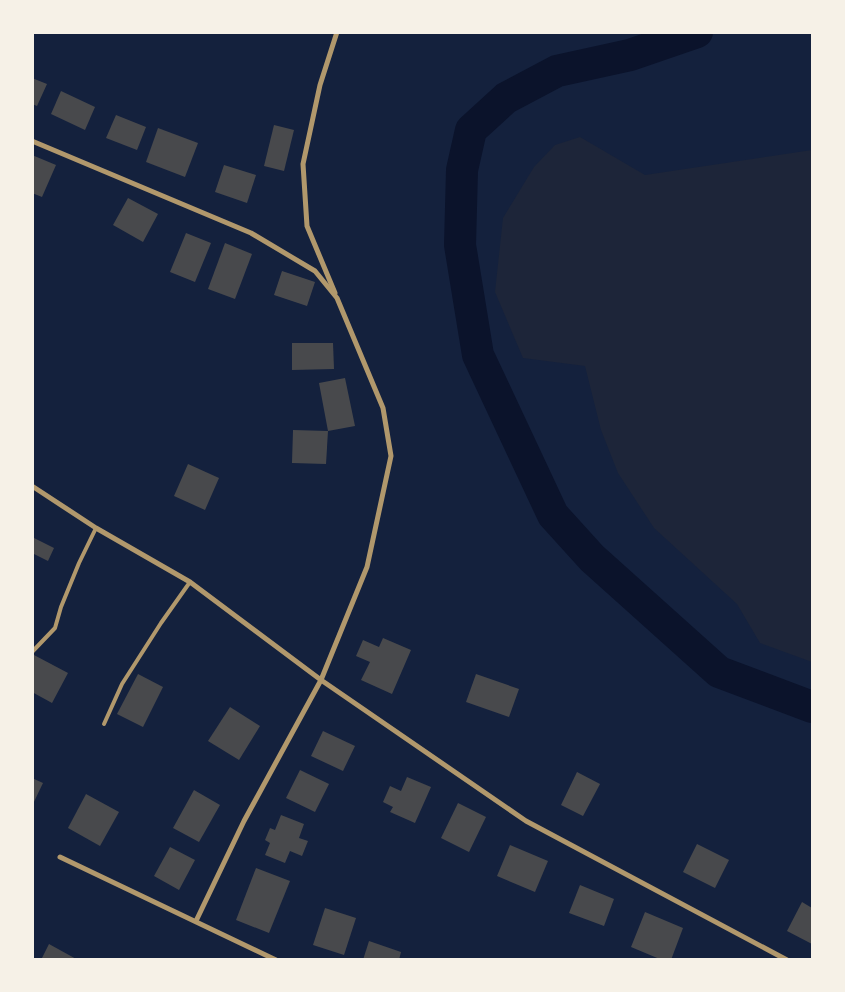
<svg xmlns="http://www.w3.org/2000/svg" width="845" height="992" viewBox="0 0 845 992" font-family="'Roboto Condensed',sans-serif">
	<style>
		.green { fill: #1d2539 }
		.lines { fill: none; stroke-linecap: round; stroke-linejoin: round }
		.river { stroke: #0b132b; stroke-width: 32 }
		.building { fill: #48494c }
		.service { stroke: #b1986c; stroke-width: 4 }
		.minor { stroke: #b1986c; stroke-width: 5 }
	</style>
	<rect width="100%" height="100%" fill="#14213d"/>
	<polygon class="green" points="580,137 645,175 812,150 812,662 760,643 737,604 654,528 618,473 601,430 585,366 523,358 495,292 503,218 534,167 555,145"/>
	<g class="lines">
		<polyline class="river" points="697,32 630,55 557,71 506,98 471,130 462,170 460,245 478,355 553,515 592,558 719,672 812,707"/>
	</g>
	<g class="building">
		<polygon points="32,78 47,84 37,106 32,104"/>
		<polygon points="61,91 95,107 85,130 51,114"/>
		<polygon points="116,115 146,127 137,150 106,138"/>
		<polygon points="274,125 294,130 284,171 264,166"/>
		<polygon points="158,128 198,143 185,177 146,162"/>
		<polygon points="32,155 56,165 42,197 32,193"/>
		<polygon points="224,165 256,175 247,203 215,192"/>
		<polygon points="128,198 158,214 143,242 113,225"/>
		<polygon points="186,233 211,243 195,282 170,272"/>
		<polygon points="225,243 252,254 235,299 208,289"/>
		<polygon points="282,271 315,282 307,306 274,295"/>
		<polygon points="292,343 333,343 334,369 292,370"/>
		<polygon points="345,378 355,426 328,431 319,383"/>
		<polygon points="293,430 328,431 326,464 292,463"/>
		<polygon points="188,464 219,478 205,510 174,496"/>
		<polygon points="32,537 54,548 48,561 32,553"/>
		<polygon points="383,638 411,650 392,694 361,680 370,662 356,656 363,640 379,647"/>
		<polygon points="34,655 68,673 52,703 32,692 32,658"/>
		<polygon points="138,674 163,687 143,727 117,714"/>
		<polygon points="476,674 519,689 509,717 466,702"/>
		<polygon points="230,707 260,726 239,760 208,741"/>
		<polygon points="323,731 355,746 343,771 311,756"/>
		<polygon points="300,770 329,784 315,812 286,798"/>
		<polygon points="577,772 600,784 583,816 561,805"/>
		<polygon points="407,777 431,787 415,823 390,812 393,807 383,802 390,786 401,791"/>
		<polygon points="32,778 43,783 32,806"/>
		<polygon points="194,790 220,805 199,842 173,828"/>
		<polygon points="86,794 119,812 100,846 68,828"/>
		<polygon points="458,803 486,817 469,852 441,838"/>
		<polygon points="281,815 304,824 299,838 308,841 302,856 290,851 285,863 265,855 270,843 265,840 270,828 275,830"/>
		<polygon points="697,844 729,860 715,888 683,872"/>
		<polygon points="510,845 548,861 535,892 497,876"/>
		<polygon points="170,847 195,860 179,890 154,876"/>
		<polygon points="256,868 290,881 269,933 236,920"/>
		<polygon points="580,885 614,899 604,926 569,913"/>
		<polygon points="802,902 812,908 812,944 787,931"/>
		<polygon points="325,908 356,918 344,955 313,945"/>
		<polygon points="645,912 683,928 671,960 662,960 631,947"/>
		<polygon points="369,941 401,952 399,960 363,960"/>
		<polygon points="49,944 78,960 41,960"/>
	</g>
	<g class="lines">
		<g class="service">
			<polyline points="32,652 55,628 61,607 79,563 96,528"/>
			<polyline points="104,724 122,684 161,623 190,582"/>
		</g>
		<g class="minor">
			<polyline points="32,141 251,233 315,271 337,298 383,408 391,456 367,567 321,680 244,821 196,921"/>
			<polyline points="335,293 307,226 303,164 320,85 337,32"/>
			<polyline points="32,486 96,528 190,582 321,680 526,821 787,960"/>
			<polyline points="60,857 276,960"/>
		</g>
	</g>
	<rect width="845" height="992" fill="none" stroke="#f6f1e7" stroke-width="68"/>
</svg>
